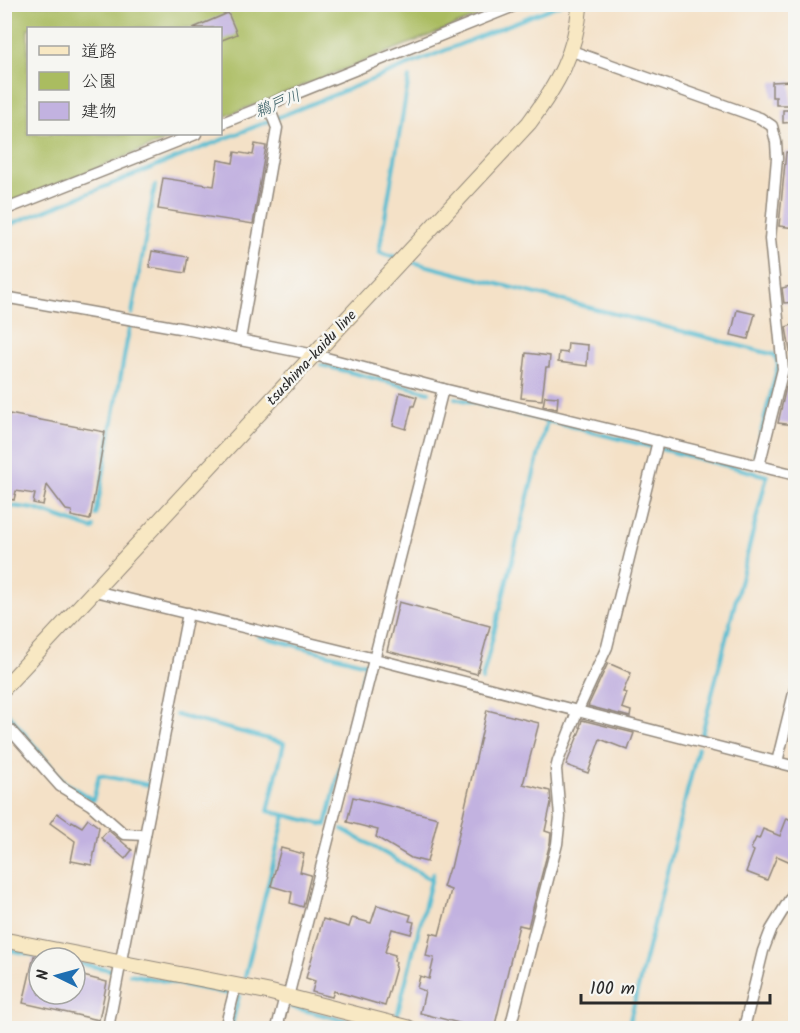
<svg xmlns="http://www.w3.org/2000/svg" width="800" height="1033" viewBox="0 0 800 1033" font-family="Kalam,'Klee One',sans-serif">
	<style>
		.green { fill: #aabc60; stroke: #6a7446; stroke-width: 1.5 }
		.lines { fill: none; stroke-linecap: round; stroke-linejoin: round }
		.stream { stroke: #53bcd1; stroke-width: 4 }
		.building { fill: #c2b2e0 }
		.street-casing { stroke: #908679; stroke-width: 13 }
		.secondary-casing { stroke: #908679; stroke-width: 17 }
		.street { stroke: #fff; stroke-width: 10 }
		.secondary { stroke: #f8e8c3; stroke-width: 15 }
		.labels { text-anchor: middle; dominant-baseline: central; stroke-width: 5; stroke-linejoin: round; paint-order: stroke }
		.street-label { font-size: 15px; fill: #2b2b2b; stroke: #f6f6f2 }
		.water-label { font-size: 16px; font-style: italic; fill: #395e65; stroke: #f6f6f2 }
	</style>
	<rect width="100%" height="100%" fill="#f6f6f2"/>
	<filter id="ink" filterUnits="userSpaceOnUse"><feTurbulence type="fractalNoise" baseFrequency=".0167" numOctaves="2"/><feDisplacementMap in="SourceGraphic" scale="12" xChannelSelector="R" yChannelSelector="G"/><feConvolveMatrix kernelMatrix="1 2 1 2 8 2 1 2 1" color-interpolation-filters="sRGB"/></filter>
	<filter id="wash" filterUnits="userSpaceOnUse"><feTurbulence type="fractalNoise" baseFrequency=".008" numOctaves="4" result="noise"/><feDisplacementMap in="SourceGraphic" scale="24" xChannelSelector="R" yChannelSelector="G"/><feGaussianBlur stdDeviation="1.35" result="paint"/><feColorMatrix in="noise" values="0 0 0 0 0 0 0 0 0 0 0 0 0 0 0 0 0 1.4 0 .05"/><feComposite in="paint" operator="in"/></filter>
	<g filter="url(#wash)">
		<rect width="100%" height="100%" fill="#f4e1c7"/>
		<polygon class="green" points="5,5 507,5 221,118 220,28 28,28 28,134 182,134 5,205"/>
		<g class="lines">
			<g class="stream">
				<polyline points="4,227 561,4"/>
				<polyline points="396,257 379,252 409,78"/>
				<polyline points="412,262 775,355 778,365 755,456"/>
				<polyline points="132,314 155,185"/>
				<polyline points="789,362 796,361"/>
				<polyline points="321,365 429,392"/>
				<polyline points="455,398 652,447"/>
				<polyline points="661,449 767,476 701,738"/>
				<polyline points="4,505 35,509 93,529 94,527"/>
				<polyline points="96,515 130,324"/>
				<polyline points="259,636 366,664 326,825 285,815"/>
				<polyline points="482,680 547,421"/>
				<polyline points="5,710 64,782 93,800 99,775 149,785 155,756"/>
				<polyline points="176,715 284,743 268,811 285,815 245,977"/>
				<polyline points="342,829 432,880"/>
				<polyline points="4,949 50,958"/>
				<polyline points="75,963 111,970"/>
				<polyline points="130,974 230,994"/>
				<polyline points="291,1007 376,1028"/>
				<polyline points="397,1016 433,873"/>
				<polyline points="231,1028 239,996"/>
				<polyline points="628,1028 698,748"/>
			</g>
		</g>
		<g id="blocks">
			<g class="building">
				<polygon points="228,13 237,34 220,41 220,28 193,28"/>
				<polygon points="791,81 791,105 776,105 776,97 772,97 772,82"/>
				<polygon points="783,110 795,110 795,122 783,123"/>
				<polygon points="255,144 266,146 253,224 158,209 163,178 214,186 218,160 233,163 235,152 253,155"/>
				<polygon points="786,152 795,153 792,195 795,196 795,228 779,226"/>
				<polygon points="152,251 188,257 185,273 149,267"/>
				<polygon points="795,285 795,302 784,303 782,288"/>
				<polygon points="737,310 755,314 748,339 731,335"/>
				<polygon points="795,324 795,357 791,357 786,327"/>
				<polygon points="568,343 588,345 587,366 558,362 559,352 567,353"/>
				<polygon points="526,353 550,356 549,367 546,367 542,400 521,398"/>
				<polygon points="786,387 795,388 795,425 778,423"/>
				<polygon points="400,392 417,397 414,406 412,406 406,429 393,425"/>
				<polygon points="545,396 558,397 557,409 543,406"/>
				<polygon points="9,414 105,432 90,520 71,516 72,511 66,510 47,485 43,505 33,503 35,494 16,491 14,500 4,498 4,437"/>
				<polygon points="399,602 490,626 477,674 387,651"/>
				<polygon points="608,663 631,673 623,692 627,693 622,708 631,711 630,717 588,706"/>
				<polygon points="487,710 539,723 523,784 550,791 551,803 545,831 551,833 550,843 528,927 519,925 494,1029 482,1029 420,1013 425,991 417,988 420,976 429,979 434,958 426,956 431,933 439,935 451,890 443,887 449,868 451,868"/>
				<polygon points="582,720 634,733 628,750 600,739 588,773 566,765 581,728 580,727"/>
				<polygon points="353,797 438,818 427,862 411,858 376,837 378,830 347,822"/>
				<polygon points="57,813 71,823 72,821 82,827 88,819 99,827 92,865 71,861 75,841 50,823"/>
				<polygon points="787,818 795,822 795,831 792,839 795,841 795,864 777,856 767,880 746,872 754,851 751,849 756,838 759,839 763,829 780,836"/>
				<polygon points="108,830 132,850 125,859 101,838"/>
				<polygon points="281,848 304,854 300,872 311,875 303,907 290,903 292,892 271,886"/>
				<polygon points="377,905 411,915 409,921 414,922 411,934 392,929 385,952 395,955 394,961 396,962 395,967 396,967 385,1006 334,991 332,997 312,992 315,981 306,978 323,919 349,927 352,918 371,923"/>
				<polygon points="34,956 39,957 39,994 75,994 75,974 107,982 99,1020 23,1003"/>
			</g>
		</g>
	</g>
	<g filter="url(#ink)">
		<use href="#blocks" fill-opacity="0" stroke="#908679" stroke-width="1.5"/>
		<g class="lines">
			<defs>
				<g id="street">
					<polyline points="572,51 760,118 772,126 776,142 777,158 770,239 783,369 759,466"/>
					<polyline points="220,124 519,4"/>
					<polyline points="4,210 196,134"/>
					<polyline points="4,297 185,329 315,355 443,389 796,475"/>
					<polyline points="240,340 277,128 268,105"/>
					<polyline points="95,591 375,659 796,767"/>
					<polyline points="4,723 60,786 91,805 124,834 145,835"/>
					<polyline points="777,762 796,685"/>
					<polyline points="288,997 443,389"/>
					<polyline points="108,1028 188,613"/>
					<polyline points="225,1028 236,985"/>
					<polyline points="277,1028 285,996"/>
					<polyline points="510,1028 557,844 560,817 556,769 558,761 577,712 607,647 658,441"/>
					<polyline points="744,1028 763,951 771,930 796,889"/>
				</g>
				<g id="secondary">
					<path d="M4 688 529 123C557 85 576 53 580 4"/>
					<polyline points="4,940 269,992 409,1028"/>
				</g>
			</defs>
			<use href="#street" class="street-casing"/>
			<use href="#secondary" class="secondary-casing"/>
			<use href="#street" class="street"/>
			<use href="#secondary" class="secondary"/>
		</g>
	</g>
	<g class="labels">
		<g class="street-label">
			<text transform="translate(312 358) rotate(-47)">tsushima-kaidu line</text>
		</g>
		<g class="water-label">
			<text transform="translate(278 104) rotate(-22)">鵜戸川</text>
		</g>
	</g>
	<rect width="800" height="1033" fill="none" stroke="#f6f6f2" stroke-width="24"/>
	<rect x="27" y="27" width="195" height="108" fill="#f6f6f2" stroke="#a5a5a2" stroke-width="1.5"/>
	<rect x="39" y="46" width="30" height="9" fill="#f8e8c3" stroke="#a5a5a2" stroke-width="1.5"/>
	<text x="81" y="57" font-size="18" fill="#2b2b2b">道路</text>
	<rect x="39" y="72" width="30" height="18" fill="#aabc60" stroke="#a5a5a2" stroke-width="1.5"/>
	<text x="81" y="87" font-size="18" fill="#2b2b2b">公園</text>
	<rect x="39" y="102" width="30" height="18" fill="#c2b2e0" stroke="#a5a5a2" stroke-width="1.5"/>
	<text x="81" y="117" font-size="18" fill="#2b2b2b">建物</text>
	<g transform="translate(57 976) rotate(275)"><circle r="28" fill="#f6f6f2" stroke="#a5a5a2" stroke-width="1.5"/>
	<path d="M0-4.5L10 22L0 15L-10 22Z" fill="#1f6fb2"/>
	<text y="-9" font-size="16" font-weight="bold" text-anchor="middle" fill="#2b2b2b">N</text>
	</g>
	<path d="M581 994v9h189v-9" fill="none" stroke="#2b2b2b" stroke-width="3"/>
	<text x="590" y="994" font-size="18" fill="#2b2b2b" stroke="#f6f6f2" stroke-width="4.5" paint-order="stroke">100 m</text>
</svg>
